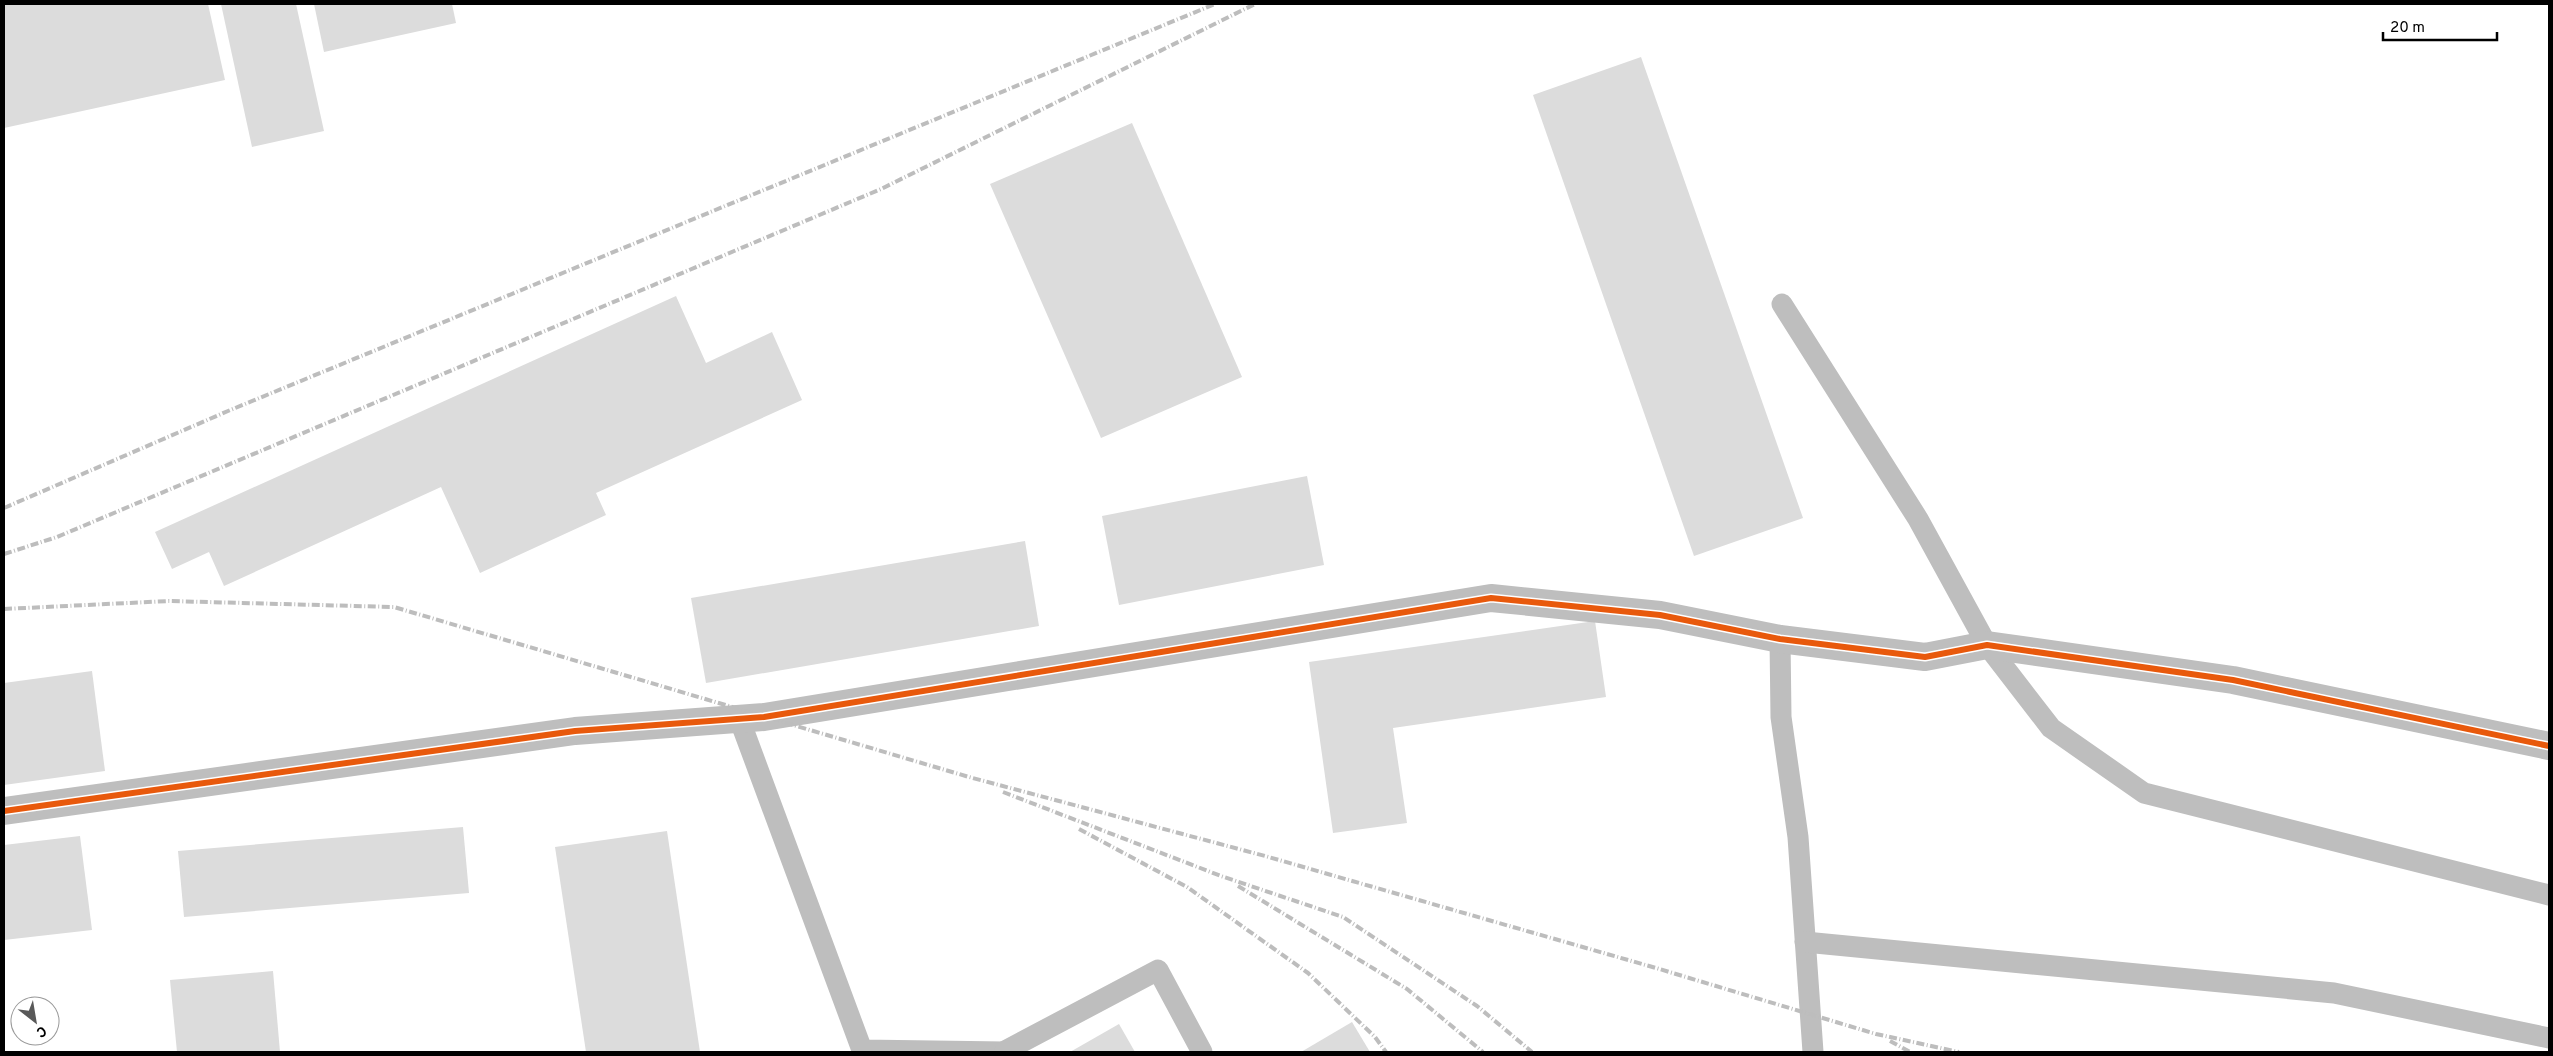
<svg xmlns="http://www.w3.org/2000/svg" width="2553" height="1056" viewBox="0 0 2553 1056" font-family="Overpass,sans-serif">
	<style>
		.building { fill: #dcdcdc }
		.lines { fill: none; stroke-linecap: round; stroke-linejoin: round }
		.service { stroke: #bebebe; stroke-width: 21 }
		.minor { stroke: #bebebe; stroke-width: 28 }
		.rail { stroke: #bdbdbd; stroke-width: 4; stroke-dasharray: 8 2.5 1 2.5; stroke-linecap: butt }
		.cycleway-casing { stroke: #fff; stroke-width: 9 }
		.cycleway { stroke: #e8590c; stroke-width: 6 }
	</style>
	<rect width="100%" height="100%" fill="#fff"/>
	<g class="building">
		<polygon points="4,4 208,4 225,80 4,128"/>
		<polygon points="221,4 296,4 324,131 252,147"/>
		<polygon points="314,4 452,4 456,23 324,52"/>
		<polygon points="1641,57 1803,518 1694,556 1533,95"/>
		<polygon points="1132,123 1242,377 1101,438 990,184"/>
		<polygon points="676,296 706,363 772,332 802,400 596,493 606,515 480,573 441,487 224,586 209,552 172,569 155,532"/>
		<polygon points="1307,476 1324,565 1119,605 1102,516"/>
		<polygon points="1025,541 1039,626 706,683 691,598"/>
		<polygon points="1595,621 1606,697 1393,728 1407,823 1333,833 1309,662"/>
		<polygon points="92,671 105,771 4,785 4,683"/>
		<polygon points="463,827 469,893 184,917 178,851"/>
		<polygon points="667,831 700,1052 586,1052 555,847"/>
		<polygon points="80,836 92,930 4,940 4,845"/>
		<polygon points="273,971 280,1052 177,1052 170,980"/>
		<polygon points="1352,1022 1370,1052 1301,1052"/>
		<polygon points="1119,1024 1135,1052 1070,1052"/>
	</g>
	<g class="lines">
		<g class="service">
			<polyline points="1782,304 1918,519 1987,645 2051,728 2144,793 2549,895"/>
			<polyline points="1780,639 1781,717 1798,837 1813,1052"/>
			<polyline points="739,718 862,1050 1005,1052"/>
			<polyline points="1805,942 2334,993 2549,1038"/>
			<polyline points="1005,1051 1158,970 1202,1052"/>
		</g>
		<polyline class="minor" points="4,811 575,731 764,717 1491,598 1660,615 1780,639 1925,657 1987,645 2233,680 2549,746"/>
		<g class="rail">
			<polyline points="4,508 228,411 1215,4"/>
			<polyline points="4,554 57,537 881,189 1255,4"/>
			<polyline points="4,609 169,601 394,607 969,777 1265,856 1656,968 1876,1034 1959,1052"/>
			<polyline points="1003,792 1221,876 1343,917 1477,1006 1532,1052"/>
			<polyline points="1079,829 1187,887 1308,973 1375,1037 1386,1052"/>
			<polyline points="1238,886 1407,989 1483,1052"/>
			<polyline points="1890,1041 1910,1052"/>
		</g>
		<defs>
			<polyline id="cycleway" points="4,811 575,731 764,717 1491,598 1660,615 1780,639 1925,657 1987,645 2233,680 2549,746"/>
		</defs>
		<use href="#cycleway" class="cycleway-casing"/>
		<use href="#cycleway" class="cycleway"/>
	</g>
	<rect width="2553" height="1056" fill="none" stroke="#000000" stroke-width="10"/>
	<g transform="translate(35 1021) rotate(149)"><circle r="24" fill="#ffffff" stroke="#999999"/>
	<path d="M0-4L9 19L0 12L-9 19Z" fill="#595959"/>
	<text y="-8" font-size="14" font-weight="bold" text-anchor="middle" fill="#000000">С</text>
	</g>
	<path d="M2383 32v8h114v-8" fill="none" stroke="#000000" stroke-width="2.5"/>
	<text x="2390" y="32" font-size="15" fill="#000000" stroke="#ffffff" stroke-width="4" paint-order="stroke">20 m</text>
</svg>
